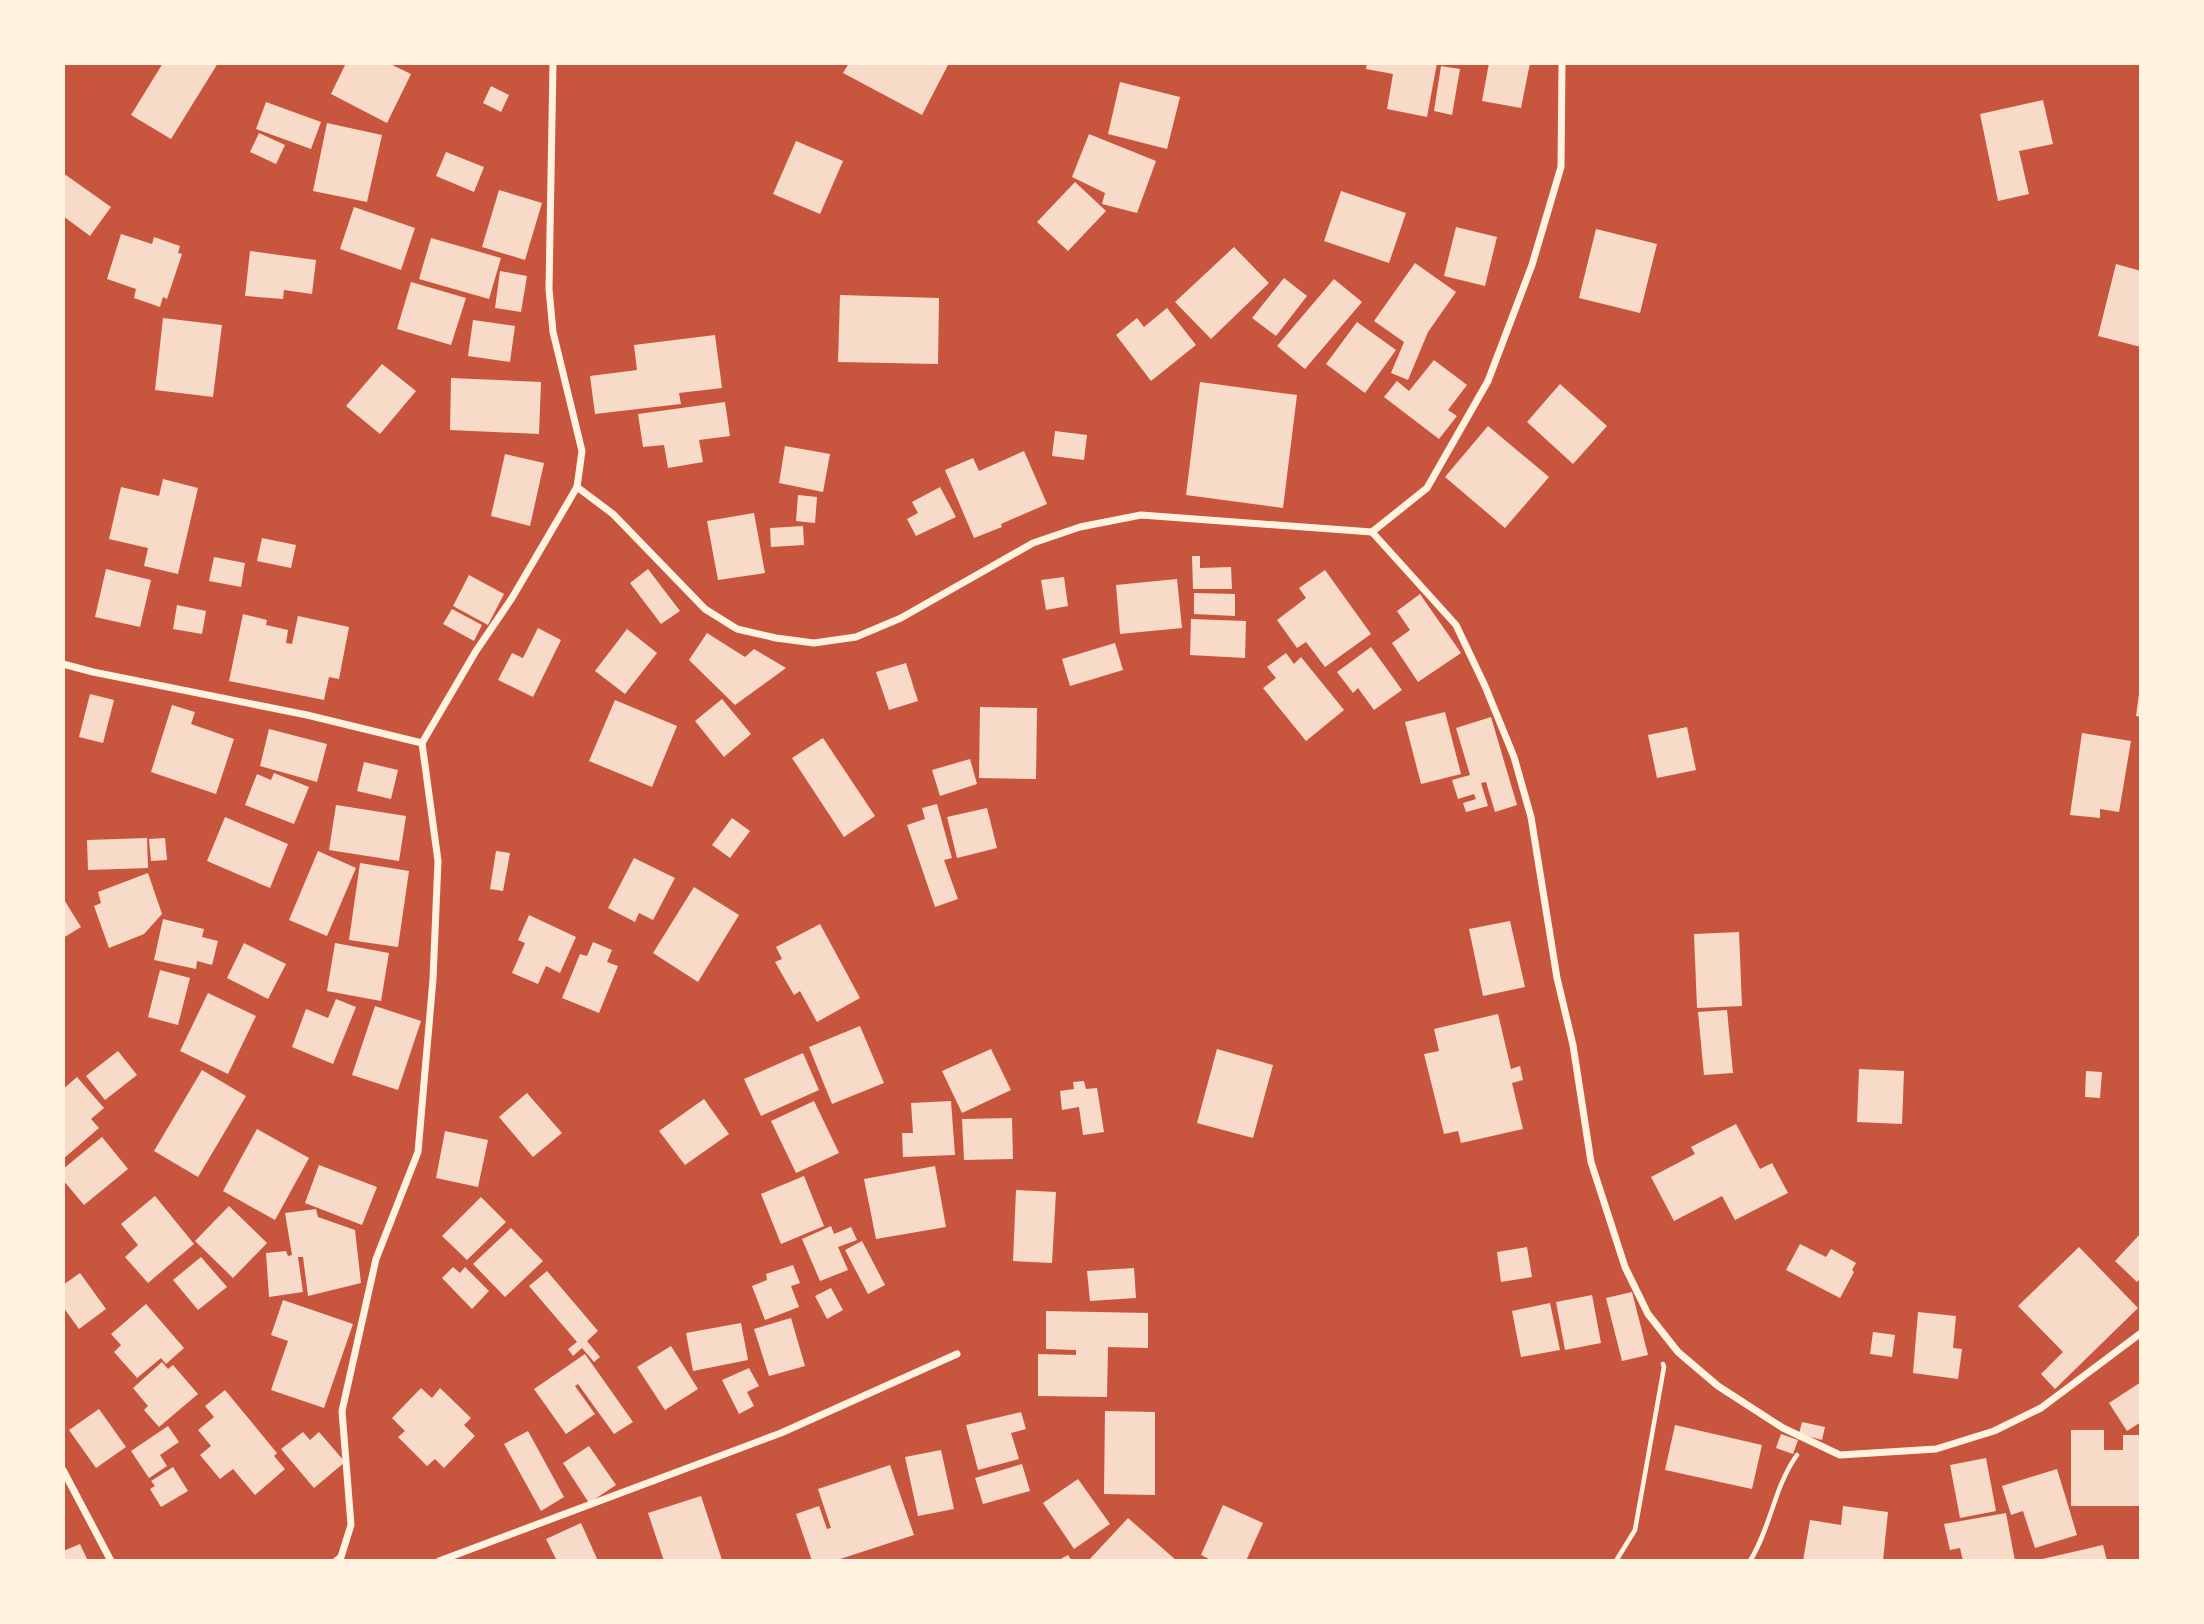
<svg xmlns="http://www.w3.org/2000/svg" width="2204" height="1624" viewBox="0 0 2204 1624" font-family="Karla,sans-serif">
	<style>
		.building { fill: #f7dbc8 }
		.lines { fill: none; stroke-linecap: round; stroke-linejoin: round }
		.path { stroke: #fff3e0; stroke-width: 4.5 }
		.minor { stroke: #fff3e0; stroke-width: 7 }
	</style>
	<rect width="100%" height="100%" fill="#c8553d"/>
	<g class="building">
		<polygon points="163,63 218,63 171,139 131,115"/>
		<polygon points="346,63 388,63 411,74 387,123 331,94"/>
		<polygon points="849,63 949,63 922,115 843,73"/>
		<polygon points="1367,63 1437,63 1427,117 1387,109 1393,74 1366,69"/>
		<polygon points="1489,63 1530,63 1521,108 1482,101"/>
		<polygon points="1441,66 1460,69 1452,115 1434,111"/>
		<polygon points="1120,82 1180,97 1167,149 1108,134"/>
		<polygon points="491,86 509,95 501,112 483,103"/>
		<polygon points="2043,100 2053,144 2019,151 2029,194 1998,201 1980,114"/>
		<polygon points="266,102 321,122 311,149 256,129"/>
		<polygon points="327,123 382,135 367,202 313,191"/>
		<polygon points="259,133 285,145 276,164 250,152"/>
		<polygon points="1089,134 1156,161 1137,213 1102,204 1105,193 1072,177"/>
		<polygon points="796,141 843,161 820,214 773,194"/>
		<polygon points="446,152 484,167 474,192 436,176"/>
		<polygon points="63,173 111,207 90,236 63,216"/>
		<polygon points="1075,182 1106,211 1068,251 1037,222"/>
		<polygon points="499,190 542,203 525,260 482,247"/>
		<polygon points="1341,191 1406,213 1389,263 1324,241"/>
		<polygon points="354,207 415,228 401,270 340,249"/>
		<polygon points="1456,227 1497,237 1485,286 1444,276"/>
		<polygon points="1596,229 1657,244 1640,313 1579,298"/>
		<polygon points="121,234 152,244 154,237 180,246 178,253 182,254 167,299 163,297 160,307 134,298 136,289 107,279"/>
		<polygon points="431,238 501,258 489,299 419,279"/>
		<polygon points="1234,247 1269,283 1211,339 1175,302"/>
		<polygon points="250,251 316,260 312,294 284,290 283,299 245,296"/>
		<polygon points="1415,263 1456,292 1428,332 1408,380 1391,373 1404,342 1374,321"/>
		<polygon points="2116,264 2141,271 2141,347 2098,336"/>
		<polygon points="500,271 527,276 521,312 495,308"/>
		<polygon points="1284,278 1307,296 1276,336 1252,318"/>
		<polygon points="1334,279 1362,302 1305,369 1277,346"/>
		<polygon points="411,282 466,298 451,345 397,329"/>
		<polygon points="840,295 939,298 938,364 838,362"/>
		<polygon points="1167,308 1196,345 1151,381 1116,335 1137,318 1144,327"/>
		<polygon points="163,318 222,325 213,397 155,390"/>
		<polygon points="473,320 515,326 510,362 468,356"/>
		<polygon points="1357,322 1396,350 1365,393 1326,364"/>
		<polygon points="715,335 722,388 679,393 681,404 595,414 590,376 637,370 634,345"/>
		<polygon points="1434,360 1467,385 1448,410 1457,416 1439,439 1384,397 1397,381 1409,391"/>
		<polygon points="382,364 416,391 380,434 346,406"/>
		<polygon points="451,378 541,382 539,434 450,430"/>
		<polygon points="1200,382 1297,395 1283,508 1186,495"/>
		<polygon points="1560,384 1607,426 1573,464 1527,422"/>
		<polygon points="725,402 730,436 699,440 703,462 668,468 664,445 643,447 638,414"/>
		<polygon points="1488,426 1549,477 1505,528 1445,477"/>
		<polygon points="1055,431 1087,435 1084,460 1052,456"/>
		<polygon points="785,446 830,454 823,492 779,483"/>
		<polygon points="1024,451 1047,504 1001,524 1002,527 974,538 945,470 973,458 979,471"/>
		<polygon points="505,454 544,463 530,526 491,516"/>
		<polygon points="163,479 198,488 178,574 144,566 148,548 109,539 121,487 159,496"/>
		<polygon points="940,487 956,517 916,536 907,519 918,513 912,502"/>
		<polygon points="798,495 817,497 815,523 796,521"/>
		<polygon points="754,513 765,573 718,580 707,521"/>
		<polygon points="803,526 804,545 771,547 770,528"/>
		<polygon points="262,538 296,545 291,568 257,561"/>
		<polygon points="1192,556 1200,556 1200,568 1231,567 1232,589 1193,589"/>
		<polygon points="214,557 245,563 241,587 209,581"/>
		<polygon points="106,569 151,580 140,627 95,617"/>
		<polygon points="648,569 680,611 661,624 630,583"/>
		<polygon points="1325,570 1371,634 1325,667 1306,642 1297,648 1277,620 1306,598 1299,588"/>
		<polygon points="469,575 504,594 488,625 453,606"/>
		<polygon points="1064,577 1068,606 1046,610 1041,580"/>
		<polygon points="1177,579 1182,628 1120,634 1116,585"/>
		<polygon points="1194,593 1235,594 1235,616 1194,614"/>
		<polygon points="1420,594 1461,653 1418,682 1392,643 1410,630 1397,611"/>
		<polygon points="177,605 206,611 202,634 173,629"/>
		<polygon points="452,609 482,625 474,641 443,624"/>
		<polygon points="243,614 267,620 266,625 288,630 286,643 292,644 298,616 349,627 339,679 329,677 324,700 229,681"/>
		<polygon points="1191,619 1246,621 1245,658 1190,655"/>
		<polygon points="538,628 561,640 533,697 498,680 512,653 523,658"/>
		<polygon points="627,629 657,653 625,694 595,671"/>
		<polygon points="707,633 745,657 754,649 786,668 735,705 689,660"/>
		<polygon points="1115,643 1123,670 1070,686 1062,659"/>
		<polygon points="1371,647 1402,690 1374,710 1358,688 1353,693 1337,672"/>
		<polygon points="1286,653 1294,664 1301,657 1344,710 1306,741 1263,688 1276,678 1267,667"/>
		<polygon points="906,663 918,701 889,710 876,672"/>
		<polygon points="90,694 114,700 103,743 79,737"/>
		<polygon points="2139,694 2141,694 2141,717 2136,716"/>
		<polygon points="722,699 751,734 724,757 695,721"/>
		<polygon points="615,700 677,726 652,787 589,761"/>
		<polygon points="172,705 195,712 191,724 234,739 216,794 151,772"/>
		<polygon points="980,707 1037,708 1036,779 979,778"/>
		<polygon points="1445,712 1461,774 1421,784 1405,722"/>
		<polygon points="1491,717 1517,805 1495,812 1486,782 1481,783 1488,806 1466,812 1463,803 1476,799 1474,794 1458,799 1452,780 1470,775 1456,728"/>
		<polygon points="1687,727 1696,770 1657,778 1648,735"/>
		<polygon points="269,729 327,744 317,782 260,766"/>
		<polygon points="2082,733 2131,741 2119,812 2100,809 2100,818 2070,815"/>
		<polygon points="823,738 875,816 844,837 792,758"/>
		<polygon points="970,759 977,784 940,796 932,770"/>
		<polygon points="364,762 398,770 391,799 357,791"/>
		<polygon points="274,773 309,787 294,824 245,805 257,774 271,780"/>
		<polygon points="937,804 952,858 944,860 958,899 935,907 907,825 925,819 922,808"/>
		<polygon points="336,805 406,816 399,861 329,850"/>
		<polygon points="987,808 997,848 957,858 947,817"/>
		<polygon points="225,817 288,844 270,888 207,861"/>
		<polygon points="732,818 750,831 730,858 712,845"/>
		<polygon points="147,838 148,868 88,870 87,840"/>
		<polygon points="165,838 167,860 151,861 149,839"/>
		<polygon points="318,851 356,868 327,936 289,920"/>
		<polygon points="496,851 510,853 503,891 490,889"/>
		<polygon points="634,858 675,878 653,920 639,913 635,922 608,908"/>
		<polygon points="360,863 409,871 398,947 349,940"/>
		<polygon points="148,873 162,914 144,934 109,948 94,906 101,903 98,892"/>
		<polygon points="694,887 739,915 698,982 653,953"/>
		<polygon points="63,898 81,927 63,938"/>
		<polygon points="529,915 576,937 560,973 546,966 538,984 512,973 525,943 518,940"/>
		<polygon points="163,919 204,929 202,937 218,941 212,965 197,961 196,969 154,960"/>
		<polygon points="1510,921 1525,987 1483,996 1469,929"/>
		<polygon points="820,924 860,998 817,1022 800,991 794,995 775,962 782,959 776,947"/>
		<polygon points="1739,932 1742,1006 1697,1008 1694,934"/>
		<polygon points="593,942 612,950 607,962 618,966 599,1013 562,998 580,954 587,956"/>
		<polygon points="244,943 286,964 268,999 227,978"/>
		<polygon points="335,943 389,953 381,1001 327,991"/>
		<polygon points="160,970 190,978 178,1025 148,1017"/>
		<polygon points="208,993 256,1016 228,1074 180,1051"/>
		<polygon points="336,999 356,1007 333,1064 292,1047 306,1009 328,1018"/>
		<polygon points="375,1006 421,1021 398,1090 352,1075"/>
		<polygon points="1727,1010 1733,1073 1704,1075 1698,1012"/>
		<polygon points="1498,1014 1511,1069 1520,1066 1523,1080 1512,1083 1523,1129 1461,1143 1458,1131 1444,1134 1424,1054 1439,1051 1434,1029"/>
		<polygon points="860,1026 884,1083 832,1104 809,1047"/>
		<polygon points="991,1049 1011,1090 962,1113 942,1071"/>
		<polygon points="1217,1049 1273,1065 1253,1138 1197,1123"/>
		<polygon points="118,1051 137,1075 105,1100 86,1076"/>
		<polygon points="803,1053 819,1090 761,1116 744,1079"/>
		<polygon points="1859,1069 1904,1071 1902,1124 1857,1122"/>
		<polygon points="202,1070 246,1096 198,1177 154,1151"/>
		<polygon points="2086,1071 2102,1072 2100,1098 2085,1097"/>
		<polygon points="77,1077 104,1108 91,1119 99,1128 63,1159 63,1089"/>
		<polygon points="1084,1081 1086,1089 1097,1088 1104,1132 1083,1135 1079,1107 1062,1110 1060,1091 1074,1089 1073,1082"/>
		<polygon points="527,1093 562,1133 533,1157 499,1117"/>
		<polygon points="704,1099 729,1134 685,1165 659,1131"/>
		<polygon points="814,1101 839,1153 796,1173 771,1121"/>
		<polygon points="951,1101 955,1155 903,1157 902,1133 913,1133 911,1103"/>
		<polygon points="1012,1118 1013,1159 964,1160 962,1119"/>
		<polygon points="1736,1124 1760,1169 1772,1163 1788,1193 1735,1220 1722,1196 1674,1221 1651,1177 1695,1154 1691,1147"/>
		<polygon points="257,1129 309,1158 275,1220 223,1191"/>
		<polygon points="445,1131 488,1140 478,1187 436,1178"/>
		<polygon points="102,1137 128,1169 84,1205 63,1180 63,1169"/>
		<polygon points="319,1165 377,1187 362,1225 305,1203"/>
		<polygon points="935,1166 946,1227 876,1239 864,1179"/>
		<polygon points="804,1176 824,1226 781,1244 761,1194"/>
		<polygon points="1016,1190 1056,1192 1052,1263 1013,1261"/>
		<polygon points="155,1196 194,1244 148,1283 125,1257 138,1245 121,1224"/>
		<polygon points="481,1197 506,1222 467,1260 442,1236"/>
		<polygon points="229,1206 267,1243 233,1278 195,1241"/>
		<polygon points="316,1209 318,1217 355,1230 361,1283 308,1296 303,1257 298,1257 303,1292 269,1297 266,1253 286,1251 288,1256 292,1255 285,1213"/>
		<polygon points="831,1226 834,1234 851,1227 857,1240 838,1247 848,1270 820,1281 802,1239"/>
		<polygon points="511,1228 543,1261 505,1297 473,1264"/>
		<polygon points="2141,1233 2141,1278 2137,1282 2115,1261"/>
		<polygon points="862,1241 885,1285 868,1294 845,1250"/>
		<polygon points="1800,1244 1826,1257 1831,1249 1856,1263 1852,1270 1854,1272 1840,1298 1786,1270"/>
		<polygon points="1527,1247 1532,1277 1501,1282 1497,1252"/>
		<polygon points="2079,1247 2138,1308 2055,1389 2041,1374 2063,1352 2018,1306"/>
		<polygon points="201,1257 227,1287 198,1310 173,1280"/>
		<polygon points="793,1265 800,1283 791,1286 799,1307 765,1320 752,1286 767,1280 766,1274"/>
		<polygon points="453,1267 460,1273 465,1267 489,1291 472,1309 442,1278"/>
		<polygon points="1134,1268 1136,1298 1090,1301 1087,1271"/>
		<polygon points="547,1271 598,1331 587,1341 600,1357 594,1362 582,1348 573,1356 568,1349 577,1342 529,1286"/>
		<polygon points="80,1273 106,1309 79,1329 63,1307 63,1285"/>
		<polygon points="831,1288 843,1310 827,1319 815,1296"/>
		<polygon points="1632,1292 1648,1355 1622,1361 1606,1298"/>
		<polygon points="1592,1295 1601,1343 1565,1350 1556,1302"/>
		<polygon points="283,1300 353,1324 324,1408 271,1390 288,1341 271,1335"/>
		<polygon points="1550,1303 1560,1350 1521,1357 1512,1311"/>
		<polygon points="146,1304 184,1348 166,1364 161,1358 137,1378 114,1352 121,1345 111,1334"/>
		<polygon points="1046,1311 1148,1313 1148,1348 1108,1347 1107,1397 1038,1396 1038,1354 1076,1355 1076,1350 1046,1349"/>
		<polygon points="1918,1312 1956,1316 1953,1348 1962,1349 1958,1379 1913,1373"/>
		<polygon points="791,1318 805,1366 769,1376 754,1329"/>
		<polygon points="741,1323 748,1360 693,1371 686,1333"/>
		<polygon points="1873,1332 1895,1335 1892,1357 1870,1354"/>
		<polygon points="671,1346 698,1389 665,1410 637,1367"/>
		<polygon points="585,1354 633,1422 614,1434 578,1384 575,1386 595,1414 566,1434 534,1389"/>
		<polygon points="162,1362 168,1369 173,1365 198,1394 159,1427 144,1410 148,1406 133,1388"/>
		<polygon points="749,1368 759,1386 747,1392 754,1406 739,1414 722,1380"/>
		<polygon points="2141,1382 2141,1422 2127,1431 2109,1403"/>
		<polygon points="421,1388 432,1398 440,1388 471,1418 464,1425 475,1436 444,1468 435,1459 427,1466 398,1437 405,1431 392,1418"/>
		<polygon points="225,1390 277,1453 274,1456 285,1469 255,1495 233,1469 220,1479 200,1455 211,1446 198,1430 214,1417 205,1406"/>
		<polygon points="99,1409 126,1447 96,1468 69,1430"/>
		<polygon points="1105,1411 1155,1412 1155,1495 1104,1494"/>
		<polygon points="1021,1412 1026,1429 1011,1433 1019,1459 978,1470 966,1425"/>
		<polygon points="1802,1422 1825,1427 1822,1440 1799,1434"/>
		<polygon points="1675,1425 1762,1445 1752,1489 1665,1470"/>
		<polygon points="168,1426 179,1442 160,1455 167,1466 149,1478 131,1451"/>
		<polygon points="2071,1430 2104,1430 2104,1450 2123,1450 2123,1435 2141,1435 2141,1506 2071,1506"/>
		<polygon points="528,1431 564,1497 541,1511 504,1444"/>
		<polygon points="303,1432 310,1440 319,1432 345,1462 314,1488 281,1449"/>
		<polygon points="1781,1434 1798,1440 1793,1454 1776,1448"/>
		<polygon points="589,1446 616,1485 589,1503 563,1463"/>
		<polygon points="941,1450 954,1509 918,1516 905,1457"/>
		<polygon points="1986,1458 1996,1511 1960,1518 1950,1465"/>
		<polygon points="1022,1464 1030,1491 983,1504 975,1478"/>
		<polygon points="890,1465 914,1535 834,1561 812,1561 796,1514 819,1506 827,1529 831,1528 818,1489"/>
		<polygon points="173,1467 188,1491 161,1507 150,1489 155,1486 151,1481"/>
		<polygon points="2057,1469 2077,1535 2035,1548 2023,1511 2011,1515 2002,1486"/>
		<polygon points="1078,1479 1110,1524 1074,1549 1043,1503"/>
		<polygon points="701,1496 722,1560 664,1561 648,1513"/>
		<polygon points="1223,1505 1263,1523 1246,1561 1213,1561 1201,1555"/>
		<polygon points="1843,1506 1888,1512 1883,1561 1803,1561 1810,1520 1841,1525"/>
		<polygon points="2006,1513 2015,1561 1963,1561 1960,1548 1950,1550 1944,1524"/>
		<polygon points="1128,1518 1177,1561 1088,1561"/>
		<polygon points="581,1523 598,1561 557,1561 546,1539"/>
		<polygon points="80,1544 88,1561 63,1561 63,1551"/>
		<polygon points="2103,1545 2107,1561 2038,1561 2038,1560"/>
		<polygon points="1068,1555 1072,1561 1057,1561"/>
	</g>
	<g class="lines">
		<g class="path">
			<polyline points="1616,1561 1635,1530 1664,1367 1663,1364"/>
			<path d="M1750 1561C1771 1527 1774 1487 1797 1455"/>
		</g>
		<g class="minor">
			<polyline points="577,487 613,514 705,609 737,629 776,638 814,643 856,637 901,618 1033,543 1080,527 1141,515 1372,532 1456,625 1485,686 1514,757 1531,817 1557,978 1573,1045 1591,1162 1625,1267 1648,1314 1678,1352 1718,1386 1783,1428 1840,1455 1936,1449 1994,1431 2041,1408 2141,1333"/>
			<polyline points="1372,532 1427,488 1488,381 1532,265 1561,167 1562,63"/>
			<polyline points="63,664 93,672 307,715 422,743"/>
			<polyline points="63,1470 111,1561"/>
			<polyline points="336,1561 341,1557 351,1525 342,1411 376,1259 418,1152 433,979 438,861 422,743 476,651 512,598 577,487 582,451 553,332 549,289 553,63"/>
			<polyline points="439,1561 781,1433 957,1354"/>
		</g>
	</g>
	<rect width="2204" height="1624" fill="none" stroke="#fff3e0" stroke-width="130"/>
</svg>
